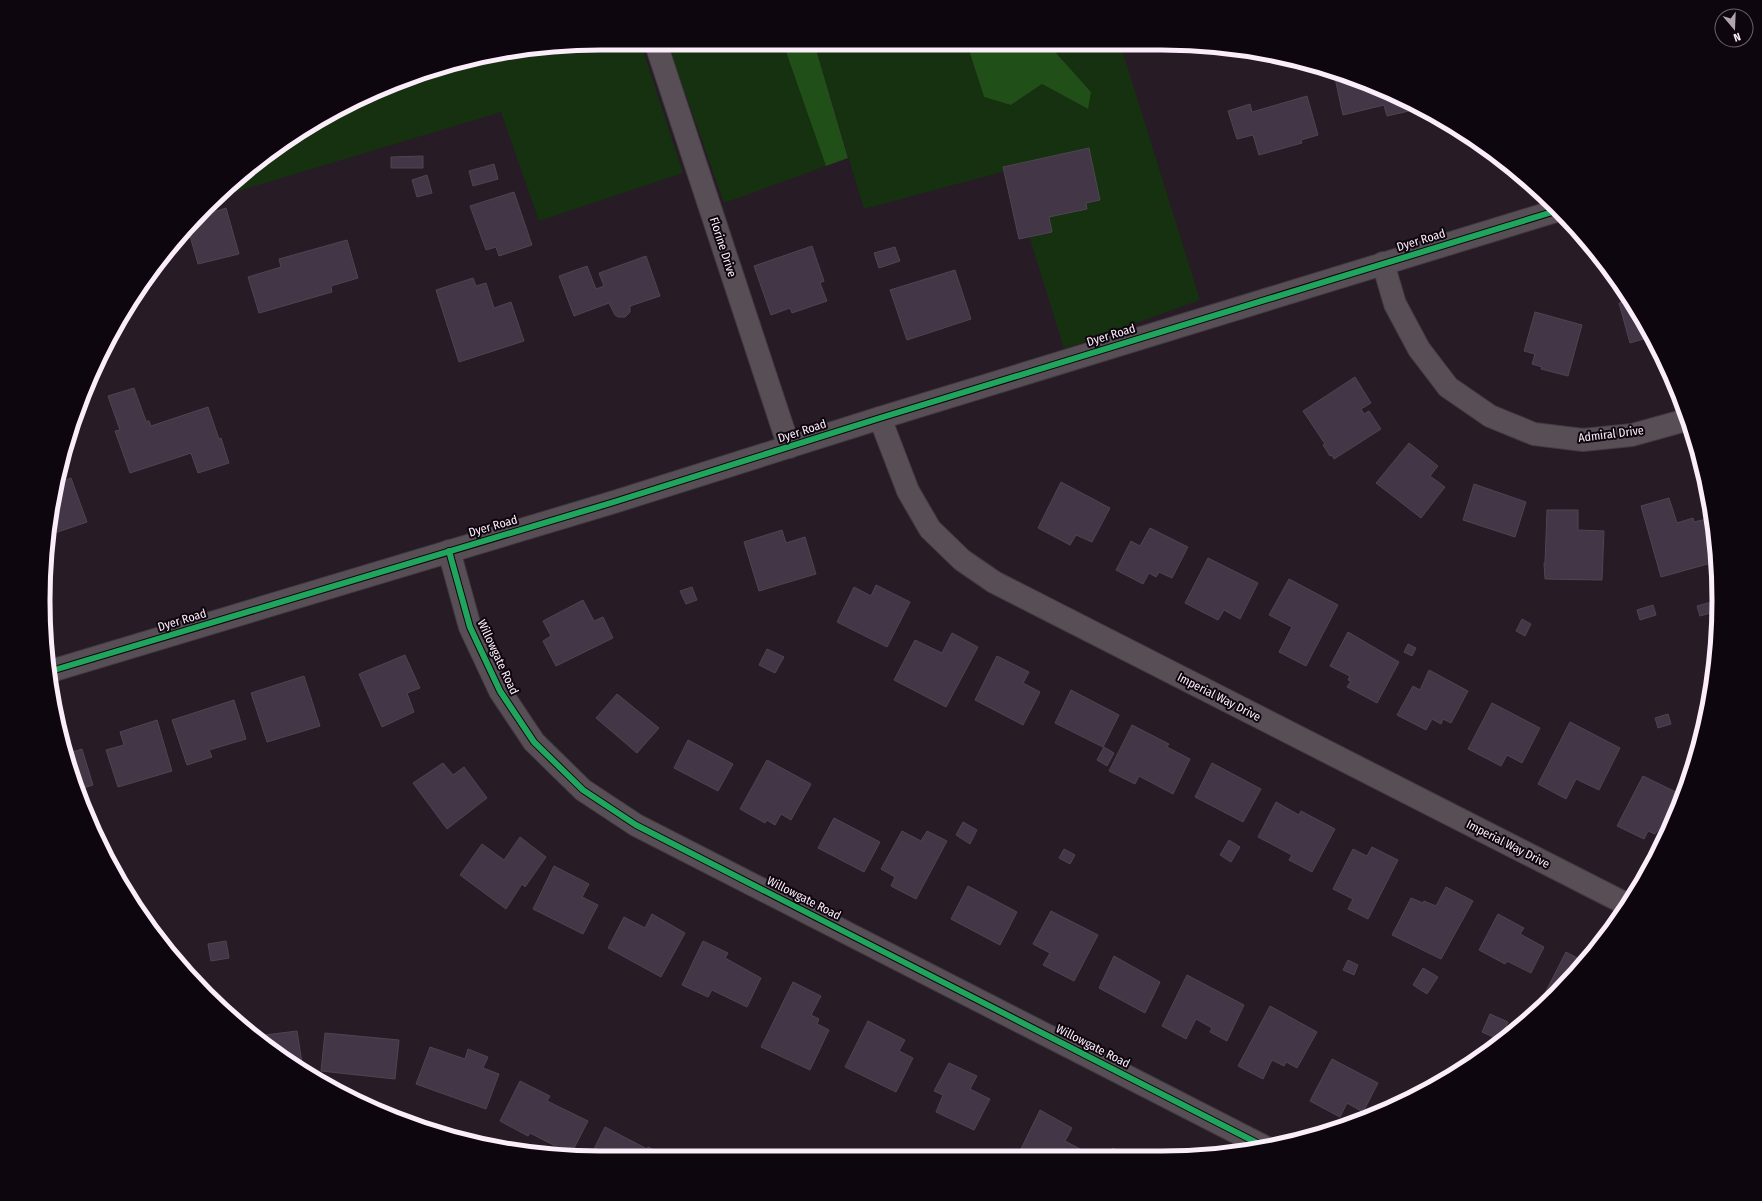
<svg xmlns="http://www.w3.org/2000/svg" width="1762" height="1201" viewBox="0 0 1762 1201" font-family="'Fira Sans Condensed',sans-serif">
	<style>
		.green { fill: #153110 }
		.forest { fill: #204f18 }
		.building { fill: #423647; stroke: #4e4550 }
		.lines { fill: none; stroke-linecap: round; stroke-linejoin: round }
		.street-casing { stroke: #423941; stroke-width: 24 }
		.secondary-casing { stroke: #423941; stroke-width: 24 }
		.street { stroke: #574e56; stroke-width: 22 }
		.secondary { stroke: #574e56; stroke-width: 22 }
		.cycleway-casing { stroke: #0e060e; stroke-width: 8 }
		.cycleway { stroke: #20a55d; stroke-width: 6 }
		.labels { text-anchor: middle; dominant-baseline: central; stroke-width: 4; stroke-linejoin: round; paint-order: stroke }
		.street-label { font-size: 12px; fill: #fcedfa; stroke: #0e060e }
		.rim { fill: none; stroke: #fcedfa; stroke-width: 5 }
	</style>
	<rect width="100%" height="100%" fill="#271b26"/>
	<g class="green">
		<polygon points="1120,43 1200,300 1064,349 1009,170 864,209 815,46 967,44 984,97 1011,105 1042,84 1087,109 1091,92 1048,44"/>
		<polygon points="784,46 826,166 724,203 669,47"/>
		<polygon points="642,47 683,173 539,221 501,112 218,197 233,181 291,137 422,73 528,48"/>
	</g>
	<g class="forest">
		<polygon points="967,44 1048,44 1091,92 1088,109 1042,84 1011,105 984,97"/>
		<polygon points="784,46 815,46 848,158 826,166"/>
	</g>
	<g class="building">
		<polygon points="1338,77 1408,101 1422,108 1387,116 1384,105 1343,115 1335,78"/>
		<polygon points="1307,96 1318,135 1301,140 1302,143 1259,155 1253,135 1237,139 1228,111 1250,104 1252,112"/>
		<polygon points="1089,148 1100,200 1086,203 1087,209 1049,217 1052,232 1019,239 1003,167"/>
		<polygon points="423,156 423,168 391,168 391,157"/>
		<polygon points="494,164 498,179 473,186 469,171"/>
		<polygon points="427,175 432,193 417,197 412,180"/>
		<polygon points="514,192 532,245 499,256 496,247 486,250 470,206"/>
		<polygon points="226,208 239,254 198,264 188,229 201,216"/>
		<polygon points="347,240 358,278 331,286 332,292 259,313 248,277 281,267 279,259"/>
		<polygon points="812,246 824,281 820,283 827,301 792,313 790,308 771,315 754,266"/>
		<polygon points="895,247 900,261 879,268 874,253"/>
		<polygon points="646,256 660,296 630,306 630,312 625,317 618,317 615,315 609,303 574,316 559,276 587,266 596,289 604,286 599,273"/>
		<polygon points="955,270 971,319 907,340 890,290"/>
		<polygon points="473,278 476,286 486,283 494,308 511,302 524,341 459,362 436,290"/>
		<polygon points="1630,300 1650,337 1630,343 1619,303"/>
		<polygon points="1535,312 1582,325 1568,376 1541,369 1542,367 1532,364 1535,354 1524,351"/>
		<polygon points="1355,377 1371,403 1361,409 1364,414 1369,411 1381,429 1334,459 1332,455 1330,456 1323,445 1325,444 1303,411"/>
		<polygon points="134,388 146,421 149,421 151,426 208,407 219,439 221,438 229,463 198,473 191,453 130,473 115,431 120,430 108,396"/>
		<polygon points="1409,443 1438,466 1430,476 1445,487 1421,518 1376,483"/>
		<polygon points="71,478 87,522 49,535 58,483"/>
		<polygon points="1061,482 1110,508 1092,542 1076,535 1070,545 1038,528"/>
		<polygon points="1474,484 1526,502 1515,537 1463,520"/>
		<polygon points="1669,498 1677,523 1693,518 1694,522 1707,519 1713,539 1715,562 1661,577 1641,506"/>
		<polygon points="1547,510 1578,510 1578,530 1604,531 1602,580 1545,579 1544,563 1545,563"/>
		<polygon points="1150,528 1188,547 1172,578 1159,572 1156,577 1149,573 1143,584 1116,570 1131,541 1140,546"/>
		<polygon points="782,530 786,543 805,537 816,574 759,591 744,542"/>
		<polygon points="1208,558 1258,583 1240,619 1224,610 1218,620 1185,603"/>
		<polygon points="1289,579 1338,605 1306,666 1279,652 1292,627 1269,615"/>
		<polygon points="876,585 910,602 887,647 837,622 854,587 871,596"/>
		<polygon points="692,587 697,600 686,604 680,591"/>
		<polygon points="583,600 594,621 603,617 613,638 556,666 543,641 551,636 543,621"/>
		<polygon points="1711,602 1714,612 1700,616 1697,606"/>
		<polygon points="1653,605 1656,615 1640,620 1637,610"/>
		<polygon points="1522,619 1531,624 1525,636 1516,631"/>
		<polygon points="1348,632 1399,662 1377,703 1347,687 1351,681 1348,680 1350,676 1330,666"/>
		<polygon points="952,633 978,647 946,707 894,680 915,640 942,653"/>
		<polygon points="1408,644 1416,648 1412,656 1404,652"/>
		<polygon points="767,649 784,657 775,673 759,665"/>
		<polygon points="405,655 420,688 407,693 414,712 382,727 359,674"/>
		<polygon points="997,656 1029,672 1023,683 1040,692 1023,725 975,700"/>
		<polygon points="1429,670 1468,691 1451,723 1443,719 1441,724 1432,719 1426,730 1397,715 1413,686 1420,690"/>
		<polygon points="304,676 320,726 267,742 251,693"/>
		<polygon points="1071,690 1119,715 1103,747 1055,723"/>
		<polygon points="617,694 659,728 637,753 596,718"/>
		<polygon points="234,700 246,739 209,750 212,757 187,765 172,720"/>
		<polygon points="1492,703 1540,728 1522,763 1507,755 1501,766 1468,749"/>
		<polygon points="1668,714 1671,724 1658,728 1655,718"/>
		<polygon points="157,720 172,771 118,787 106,750 124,745 120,732"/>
		<polygon points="1570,722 1620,748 1599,790 1576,779 1566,799 1538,784"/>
		<polygon points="1132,725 1169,744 1167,747 1190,759 1173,794 1139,776 1135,784 1109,771"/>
		<polygon points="688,740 733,764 718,791 674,768"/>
		<polygon points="1104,747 1114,753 1107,766 1097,760"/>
		<polygon points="82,749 93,785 77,790 73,780 66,754"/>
		<polygon points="767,760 811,784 791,820 781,814 775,825 767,820 765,823 740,809"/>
		<polygon points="443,763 453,775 464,767 487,798 447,829 413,783"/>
		<polygon points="1212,763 1261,789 1243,822 1195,797"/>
		<polygon points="1643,776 1682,795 1677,814 1666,833 1659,829 1655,834 1648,831 1644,839 1617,826"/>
		<polygon points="1276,802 1299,815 1301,811 1335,829 1312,872 1289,860 1292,855 1258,837"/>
		<polygon points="834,818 880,842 864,872 818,848"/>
		<polygon points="963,822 977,830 970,844 956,835"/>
		<polygon points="902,831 921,841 927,831 947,841 916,899 891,886 895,877 881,869"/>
		<polygon points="520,837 546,857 525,887 522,884 506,909 460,875 482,844 504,860"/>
		<polygon points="1229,840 1240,847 1231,862 1220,855"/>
		<polygon points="1372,847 1398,860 1368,919 1348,909 1353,899 1333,889 1353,849 1367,856"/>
		<polygon points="1064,849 1075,855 1070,864 1059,858"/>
		<polygon points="554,866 589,884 582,897 598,905 583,934 533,909"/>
		<polygon points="968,886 1017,912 1000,945 951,919"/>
		<polygon points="1446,887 1473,901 1441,959 1392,935 1411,898 1423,903 1424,901 1436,906"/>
		<polygon points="1051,911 1098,935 1074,981 1043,965 1050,953 1033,944"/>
		<polygon points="652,914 685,933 661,977 608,948 624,917 645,928"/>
		<polygon points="1498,914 1524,928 1520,934 1544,947 1531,973 1507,961 1505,964 1479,950"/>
		<polygon points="226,941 229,958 211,961 208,944"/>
		<polygon points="703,941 728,953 725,958 761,978 747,1007 712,990 708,997 682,985"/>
		<polygon points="1566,952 1583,961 1556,995 1549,1000 1543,997"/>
		<polygon points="1114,956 1160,982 1145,1013 1099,988"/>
		<polygon points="1348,960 1358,965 1354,975 1343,970"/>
		<polygon points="1423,968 1438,977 1427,994 1413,985"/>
		<polygon points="1187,975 1244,1005 1227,1041 1210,1032 1212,1028 1196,1019 1186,1039 1162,1026"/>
		<polygon points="793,982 821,996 811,1015 819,1019 817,1024 829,1030 810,1070 761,1047"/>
		<polygon points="1270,1006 1317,1032 1297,1068 1286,1062 1284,1066 1272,1060 1263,1079 1238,1066"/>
		<polygon points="1490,1014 1508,1022 1500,1040 1482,1032"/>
		<polygon points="868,1021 905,1040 899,1051 913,1058 896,1092 845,1067"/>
		<polygon points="297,1031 303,1069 300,1069 291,1064 257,1036"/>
		<polygon points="325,1033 399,1040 395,1079 321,1071"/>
		<polygon points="430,1047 465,1059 468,1049 488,1057 483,1068 499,1074 486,1109 416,1084"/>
		<polygon points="1332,1059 1378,1083 1363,1112 1347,1103 1340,1117 1310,1101"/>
		<polygon points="949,1063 977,1076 970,1089 990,1099 974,1130 936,1112 943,1095 934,1091"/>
		<polygon points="520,1081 550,1096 547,1101 588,1121 571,1154 530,1133 528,1136 500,1121"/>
		<polygon points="1040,1110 1072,1128 1065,1141 1082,1150 1078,1158 1024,1158 1018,1155"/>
		<polygon points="605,1127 647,1149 648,1147 670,1158 590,1157"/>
		<polygon points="1113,1148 1135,1158 1108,1158"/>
	</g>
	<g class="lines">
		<defs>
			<g id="street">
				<polyline points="657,47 789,447"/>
				<polyline points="1383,263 1395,304 1419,349 1448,387 1490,416 1534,434 1583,440 1632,435 1686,420"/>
				<polyline points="880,418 908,491 930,529 962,560 994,582 1628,905"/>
				<polyline points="449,551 470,627 500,691 534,742 583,790 636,825 1267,1148"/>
			</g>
			<polyline id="secondary" points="51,671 614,502 880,418 1559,210"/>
		</defs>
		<use href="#street" class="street-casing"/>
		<use href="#secondary" class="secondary-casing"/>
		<use href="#street" class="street"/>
		<use href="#secondary" class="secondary"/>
		<defs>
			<g id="cycleway">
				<polyline points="449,551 470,627 500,691 534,742 583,790 636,825 1267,1148"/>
				<polyline points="51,671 614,502 880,418 1559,210"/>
			</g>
		</defs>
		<use href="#cycleway" class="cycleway-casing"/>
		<use href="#cycleway" class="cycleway"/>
	</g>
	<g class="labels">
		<g class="street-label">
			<text transform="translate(1421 240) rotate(-17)">Dyer Road</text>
			<text transform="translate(723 247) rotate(72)">Florine Drive</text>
			<text transform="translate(1111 335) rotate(-17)">Dyer Road</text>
			<text transform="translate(802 431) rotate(-18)">Dyer Road</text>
			<text transform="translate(1611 434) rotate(-7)">Admiral Drive</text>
			<text transform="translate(493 526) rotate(-16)">Dyer Road</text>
			<text transform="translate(182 620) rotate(-17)">Dyer Road</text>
			<text transform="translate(498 657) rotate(65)">Willowgate Road</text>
			<text transform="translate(1219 697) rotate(27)">Imperial Way Drive</text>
			<text transform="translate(1508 844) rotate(27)">Imperial Way Drive</text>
			<text transform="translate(804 898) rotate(27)">Willowgate Road</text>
			<text transform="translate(1093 1046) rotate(27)">Willowgate Road</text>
		</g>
	</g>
	<path d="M0 0H1762V1201H0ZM600 50H1162A550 550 0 0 1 1712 600V601A550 550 0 0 1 1162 1151H600A550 550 0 0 1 50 601V600A550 550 0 0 1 600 50Z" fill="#0e060e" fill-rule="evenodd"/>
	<path class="rim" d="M600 50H1162A550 550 0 0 1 1712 600V601A550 550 0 0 1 1162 1151H600A550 550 0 0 1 50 601V600A550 550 0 0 1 600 50Z"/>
	<g transform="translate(1734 28) rotate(161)"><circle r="19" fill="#0e060e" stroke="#6d626c"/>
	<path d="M0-3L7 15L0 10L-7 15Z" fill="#b1a4b0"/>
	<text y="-6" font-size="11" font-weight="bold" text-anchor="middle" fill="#fcedfa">N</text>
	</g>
</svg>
